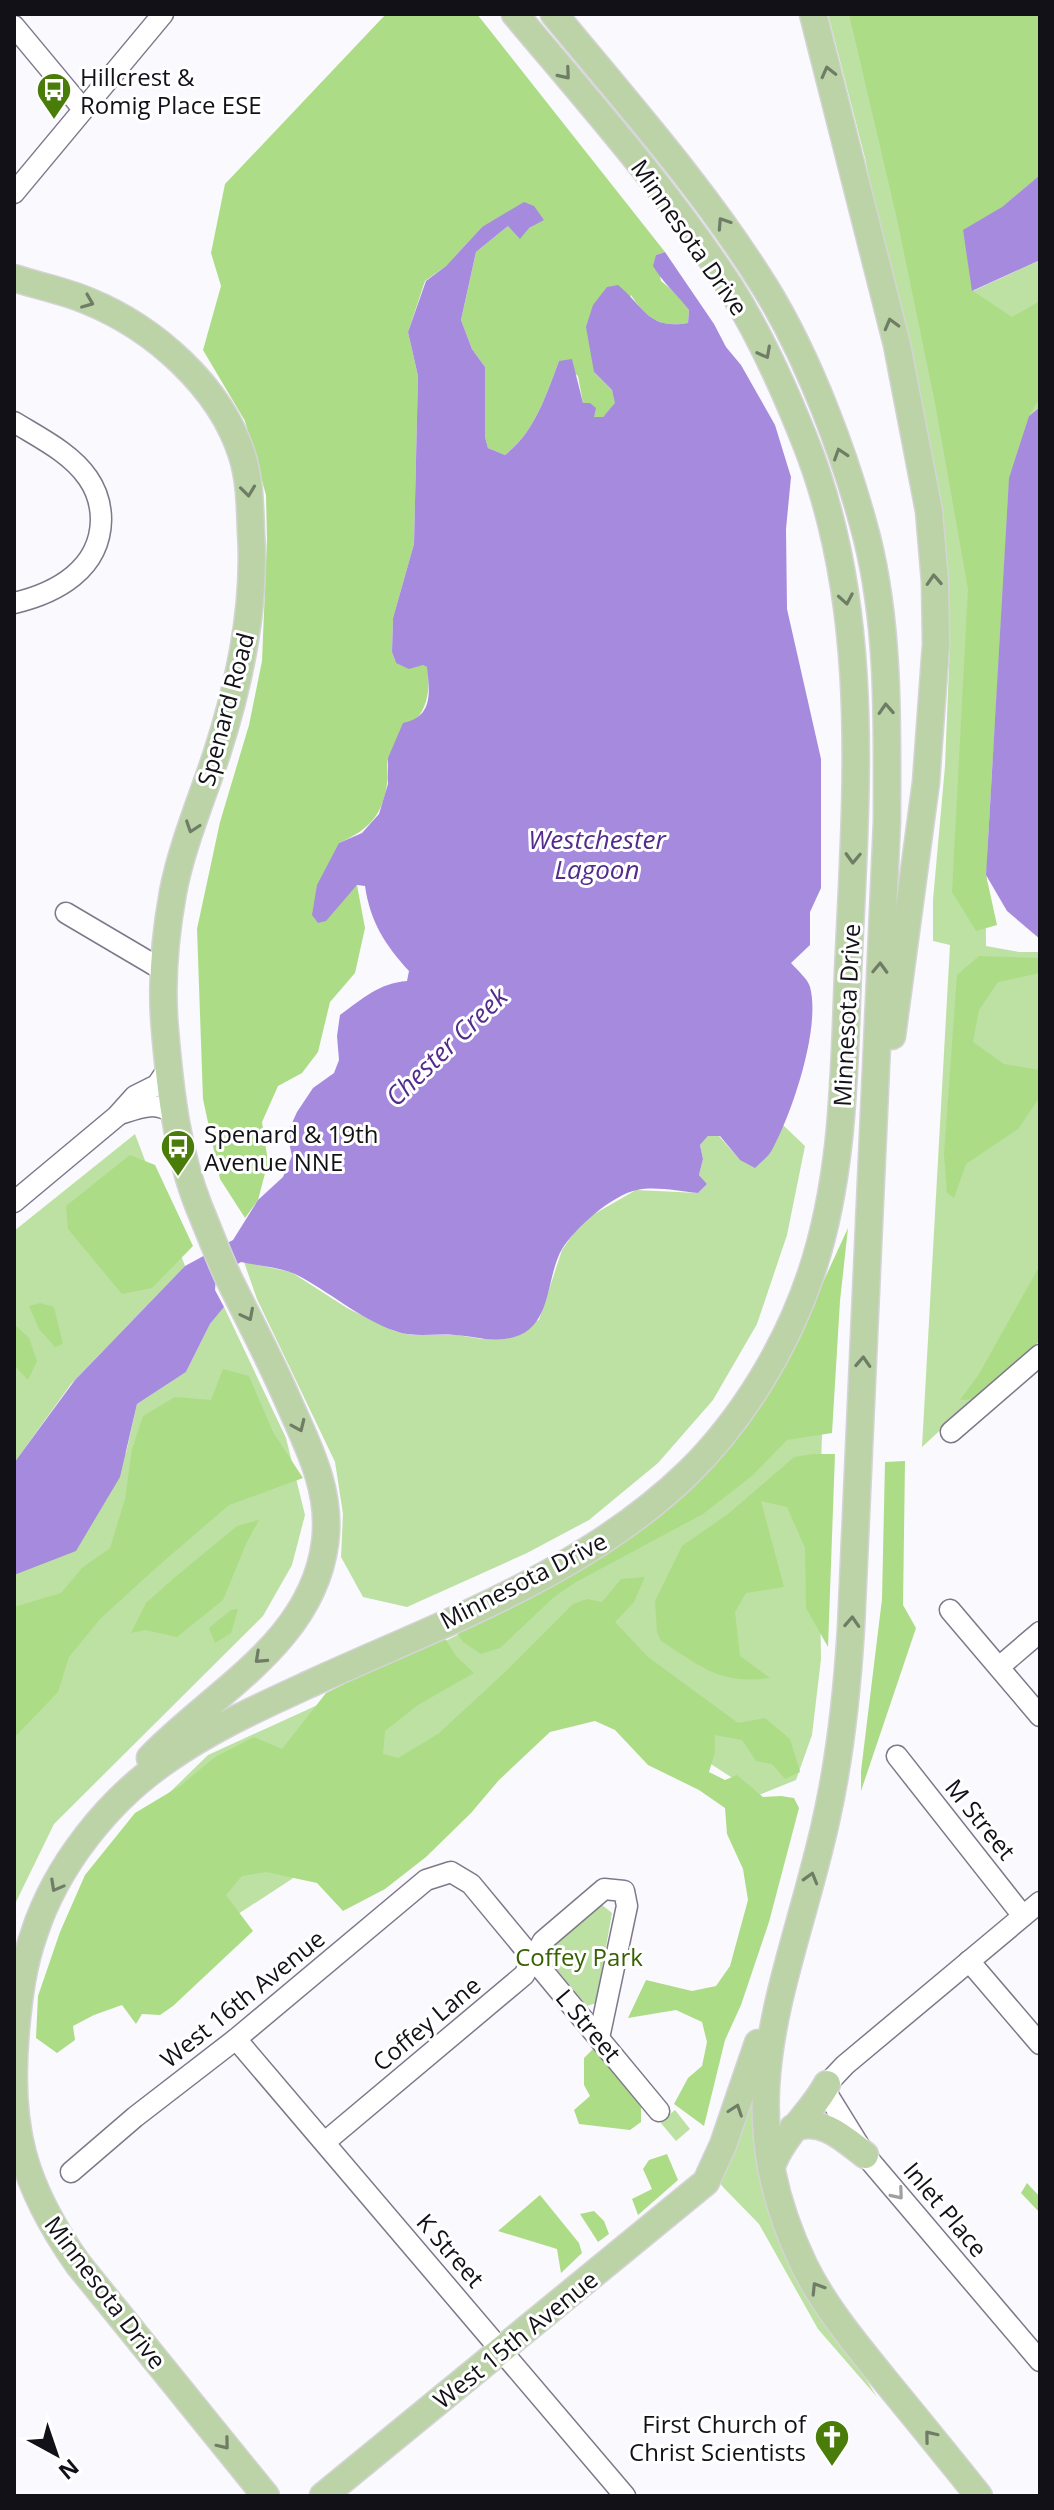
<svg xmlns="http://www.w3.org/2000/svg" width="1054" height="2510" viewBox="0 0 1054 2510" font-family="'Open Sans',sans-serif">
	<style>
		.green { fill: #bde1a2 }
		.forest { fill: #addc87 }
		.water { fill: #a68ade }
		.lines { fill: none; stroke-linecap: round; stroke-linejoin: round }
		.minor-casing { stroke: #7e798a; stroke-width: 23 }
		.major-casing { stroke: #d4d4d5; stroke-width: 29 }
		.minor { stroke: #fff; stroke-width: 20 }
		.major { stroke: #bbd3a7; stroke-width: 26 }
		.oneway { stroke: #6f7c66 }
		.oneway2 { stroke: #a0a0a2 }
		.labels { text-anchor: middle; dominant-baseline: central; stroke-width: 6; stroke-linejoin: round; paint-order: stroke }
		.poi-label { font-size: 24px; fill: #121117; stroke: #fff; text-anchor: start }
		.street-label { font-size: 24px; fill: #121117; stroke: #fff }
		.park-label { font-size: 24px; fill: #386002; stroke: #fff }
		.water-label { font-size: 26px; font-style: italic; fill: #532b8c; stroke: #fff }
	</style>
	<rect width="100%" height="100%" fill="#faf9fd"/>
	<g class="green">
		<path d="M828 14H1040V175L1002 207 973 291 1040 260V407L1029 416C1009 592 984 768 986 946L1019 952H1040V1338L922 1447 950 945 933 941V900L945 766 950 642 945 554 865 158Z"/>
		<polygon points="783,1125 805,1146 787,1235 757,1324 713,1400 658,1463 589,1520 527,1553 407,1607 363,1597 341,1557 343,1514 335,1462 257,1299 244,1262 291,1272 347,1308 394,1331 411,1335 457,1335 482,1339 539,1320 562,1250 578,1227 589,1217 636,1190 698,1193 707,1184 699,1175 703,1159 700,1145 708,1136 719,1136 740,1160 770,1153"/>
		<polygon points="135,1134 185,1266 71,1384 14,1463 14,1231"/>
		<polygon points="224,1307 286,1438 305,1515 292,1565 263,1616 54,1824 14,1906 14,1512 126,1453 137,1404 186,1372 210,1324"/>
		<polygon points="823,1408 819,1520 821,1659 812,1735 796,1780 759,1795 588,1685 116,1994 127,1834 208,1755 333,1698 635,1545"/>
		<polygon points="602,1905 612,1913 596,2003 587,2006 547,1958 548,1949"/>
		<polygon points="762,2046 763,2161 853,2359 877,2397 818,2329 759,2224 722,2186 718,2176"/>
		<polygon points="675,2110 690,2129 676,2141 660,2122"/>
	</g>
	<g class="forest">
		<path d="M386 14H477L665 252 656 255 661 281 678 295 689 310 688 323C659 328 646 318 631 295L594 372 612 390 616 403 603 417H594L583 403 578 376 559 361C546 395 535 432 505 455L488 448 485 437V367L472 349 461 320 476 252 508 226 529 228 544 219 482 227 446 266 425 281 408 332 418 376 414 544 393 618 392 652 396 663 423 665 428 667C431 710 421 712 398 744 395 749 389 754 388 759 386 767 389 776 387 784 382 817 368 830 339 843L342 901 357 885 365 928 355 973 330 1002 318 1052 302 1073 278 1086 262 1122 268 1162 258 1200 245 1218 220 1179 203 1099 197 929 220 822 249 725 262 661 267 539 266 495 245 421 203 350 221 286 211 253 225 184Z"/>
		<polygon points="849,14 1040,14 1040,175 1002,207 963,231 973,291 1012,317 1040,301 1040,398 1029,416 1009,478 986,875 997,925 976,931 952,892 968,589 935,403 897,219"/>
		<polygon points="979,956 1040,958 1040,973 998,982 979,1010 973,1042 1004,1064 1040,1070 1040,1097 1018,1129 966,1164 954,1198 947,1193 944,1154 957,975"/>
		<polygon points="130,1155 155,1165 193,1246 152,1288 122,1294 68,1229 66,1206"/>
		<polygon points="848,1228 840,1301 832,1433 787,1440 752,1476 703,1514 576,1582 554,1597 500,1648 481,1654 463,1642 455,1630 571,1576 669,1507 713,1463 789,1356"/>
		<polygon points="1040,1265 1040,1341 975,1399 960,1400 979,1374"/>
		<polygon points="40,1303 54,1307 63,1344 55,1347 39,1329 29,1306"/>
		<polygon points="14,1324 29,1338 37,1361 28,1380 14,1365"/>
		<polygon points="223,1369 249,1376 273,1432 303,1478 229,1505 157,1567 100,1619 69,1657 58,1692 14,1738 14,1607 61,1593 82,1568 110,1548 125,1499 132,1449 143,1416 175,1397 211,1400"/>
		<path d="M813 1454H835L828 1647 806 1608 805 1548 787 1507 761 1501 784 1587 746 1593 735 1612 740 1656 770 1678C720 1685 702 1667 661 1641L657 1632 655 1601 682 1546 728 1514 794 1457Z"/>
		<polygon points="905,1461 903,1605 916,1628 861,1791 861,1771 882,1599 885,1462"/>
		<polygon points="259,1520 246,1544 223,1600 177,1637 145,1630 131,1633 146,1603 174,1578 237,1526"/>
		<polygon points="645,1577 634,1602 615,1622 648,1657 738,1723 765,1718 790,1739 800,1772 785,1779 772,1764 756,1761 742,1740 715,1735 715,1752 709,1772 725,1780 737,1775 763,1797 781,1796 794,1798 799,1808 769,1922 741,2005 725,2040 704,2126 674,2104 688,2078 702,2066 707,2042 702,2022 676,2010 628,2018 646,1980 692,1991 716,1986 730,1966 748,1900 743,1869 727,1834 725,1808 699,1790 648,1765 615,1730 595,1721 550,1732 499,1780 471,1813 426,1857 385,1889 343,1911 317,1883 266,1872 242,1876 226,1895 253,1931 173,2006 160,2015 142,2014 136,2024 122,2005 94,2015 73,2026 75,2040 57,2053 36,2038 38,1996 60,1932 85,1875 135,1813 180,1786 215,1757 254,1737 282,1749 326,1693 443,1635 456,1656 474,1673 418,1705 385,1731 383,1754 398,1758 438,1734 503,1674 573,1604 587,1599 602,1602 621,1579"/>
		<polygon points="238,1609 231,1633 215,1643 209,1628 231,1610"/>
		<polygon points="594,2048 641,2107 641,2122 630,2130 579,2124 574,2110 590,2096 584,2085 584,2058"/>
		<polygon points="667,2154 678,2180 638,2215 632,2199 652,2189 643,2169 649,2160"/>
		<polygon points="1027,2183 1040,2197 1040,2213 1021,2193"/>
		<polygon points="540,2195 579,2243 582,2253 561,2273 557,2249 498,2231"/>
		<polygon points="594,2211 604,2221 609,2234 598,2242 580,2214"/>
	</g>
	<g class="water">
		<polygon points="1040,175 1040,260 972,291 963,230 1002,207"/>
		<path d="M524 202 534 206 544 220 529 228 520 239 508 226 476 252 461 320 472 349 485 367V437L488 448 505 455C535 432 546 395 559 361L572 359 583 403H590L596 408 594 417H603L615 403 612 390 594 372 586 327 593 305 607 287 618 285C644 306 647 330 688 323L689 310C677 294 663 283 653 266L656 255 665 252 714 324 726 347 741 365 775 425 791 477 786 529 787 609 821 759V888L810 912V945L791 963C797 970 808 979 810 987 821 1028 792 1113 772 1150 768 1157 761 1162 755 1168L740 1160 720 1136H708L700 1145 703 1159 699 1175 707 1184 698 1193C679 1191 655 1186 637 1190 612 1195 575 1228 562 1249 544 1280 554 1334 504 1339 487 1341 472 1336 455 1335 435 1333 414 1338 395 1331 358 1318 329 1291 295 1274 279 1267 258 1266 241 1262L216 1277 215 1290 224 1307 210 1324 186 1372 137 1404 120 1477 76 1551 14 1575V1463L75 1380 185 1266 233 1240 258 1200 283 1177 292 1156 287 1134 297 1112 313 1088 334 1073 339 1060 337 1036 340 1015C362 999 379 983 407 981L409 971C385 945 370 921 365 886L357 885 326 921 318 923 312 915 317 885 339 843 362 833 379 814 388 784V758L403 723C433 717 430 693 427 667L423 665 409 669 396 663 392 652 393 618 414 544 418 376 408 332 426 281 446 266 482 227Z"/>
		<polygon points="1040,407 1040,939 1007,911 986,875 1009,478 1029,416"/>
	</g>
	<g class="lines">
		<defs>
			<g id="minor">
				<polyline points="14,26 83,109"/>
				<polyline points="14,193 163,14"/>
				<path d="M14 422C40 438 71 453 88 478 97 491 101 505 101 520 100 569 57 593 14 603"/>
				<polyline points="66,913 166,972"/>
				<path d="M120 1114C141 1107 157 1100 175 1115"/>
				<polyline points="14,1202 117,1116 135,1096 157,1085 170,1066"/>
				<polyline points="951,1432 1040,1355"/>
				<polyline points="950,1610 1040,1716"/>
				<polyline points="999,1667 1040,1632"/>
				<polyline points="897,1756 1023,1916"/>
				<polyline points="1040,1902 845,2065 827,2084 826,2092 865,2155 1040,2361"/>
				<polyline points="969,1961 1040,2044"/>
				<polyline points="236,2039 625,2496"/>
				<polyline points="325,2142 524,1975 543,1941 604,1889 624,1891 627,1906 599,2038"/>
				<polyline points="71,2172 135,2117 236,2039 426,1880 451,1872 471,1884 659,2111"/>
			</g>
			<g id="major">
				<path d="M554 14C627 103 704 189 765 287 809 358 846 457 867 538 890 630 887 728 887 821L851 1628C847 1694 840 1760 825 1825 788 1988 724 2099 804 2265 824 2306 855 2343 884 2379 916 2418 948 2457 979 2496"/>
				<polyline points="813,14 897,345 929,511 935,582 936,644 926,782 892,1036"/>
				<path d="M14 278C38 286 65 291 88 301 154 328 220 386 242 455 250 480 250 507 251 532 256 607 240 682 217 753 202 799 182 845 173 892 165 936 161 986 165 1030 170 1089 177 1152 199 1207 209 1231 218 1256 229 1279 249 1320 271 1361 289 1403 309 1448 332 1492 325 1543 312 1643 213 1692 150 1758"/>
				<path d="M793 2128C822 2117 843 2138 865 2155"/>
				<path d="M771 2168C783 2134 811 2114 827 2084"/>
				<path d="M266 2496 78 2264C22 2184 7 2126 16 2029 19 1996 23 1965 34 1934 56 1866 108 1800 167 1760 212 1728 264 1705 314 1682 443 1623 585 1573 688 1473 743 1419 787 1346 811 1274 844 1176 844 1073 848 972 856 792 873 607 803 436 783 386 759 333 730 287 667 190 589 102 515 14"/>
				<polyline points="323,2496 706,2182 723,2145 758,2043"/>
			</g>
		</defs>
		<use href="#minor" class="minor-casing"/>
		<use href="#major" class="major-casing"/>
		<use href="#minor" class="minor"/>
		<use href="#major" class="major"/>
	</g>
	<defs><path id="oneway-chevron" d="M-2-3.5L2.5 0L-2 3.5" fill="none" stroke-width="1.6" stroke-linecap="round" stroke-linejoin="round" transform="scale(2)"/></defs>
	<g class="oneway">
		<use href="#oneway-chevron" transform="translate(828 72) rotate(-104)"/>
		<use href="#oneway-chevron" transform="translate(565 74) rotate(50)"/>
		<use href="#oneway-chevron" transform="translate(723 223) rotate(-123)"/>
		<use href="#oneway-chevron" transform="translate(88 302) rotate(22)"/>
		<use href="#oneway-chevron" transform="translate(891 324) rotate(-105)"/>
		<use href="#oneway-chevron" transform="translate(765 353) rotate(62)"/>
		<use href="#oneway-chevron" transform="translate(840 454) rotate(-108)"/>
		<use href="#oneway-chevron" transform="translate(248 491) rotate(83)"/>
		<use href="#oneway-chevron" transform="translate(934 580) rotate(-93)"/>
		<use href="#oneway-chevron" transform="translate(846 599) rotate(80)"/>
		<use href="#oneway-chevron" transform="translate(886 709) rotate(-93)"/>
		<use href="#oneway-chevron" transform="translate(192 827) rotate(109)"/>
		<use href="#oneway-chevron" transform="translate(853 858) rotate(92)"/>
		<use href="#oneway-chevron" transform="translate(880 968) rotate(-88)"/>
		<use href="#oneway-chevron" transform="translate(248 1315) rotate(63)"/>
		<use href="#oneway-chevron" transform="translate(863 1362) rotate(-87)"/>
		<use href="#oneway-chevron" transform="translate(299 1426) rotate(66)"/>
		<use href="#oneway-chevron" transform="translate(852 1622) rotate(-87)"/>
		<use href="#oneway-chevron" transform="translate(260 1658) rotate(137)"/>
		<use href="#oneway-chevron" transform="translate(811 1878) rotate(-74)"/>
		<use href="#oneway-chevron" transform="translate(56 1886) rotate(119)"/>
		<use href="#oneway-chevron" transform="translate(736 2110) rotate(-71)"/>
		<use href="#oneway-chevron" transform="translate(817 2288) rotate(-122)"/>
		<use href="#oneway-chevron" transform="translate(930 2436) rotate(-129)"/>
		<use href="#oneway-chevron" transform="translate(224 2444) rotate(51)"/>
	</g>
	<use class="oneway2" href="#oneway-chevron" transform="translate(898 2194) rotate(50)"/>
	<defs>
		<symbol id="bus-pin" viewBox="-11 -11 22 30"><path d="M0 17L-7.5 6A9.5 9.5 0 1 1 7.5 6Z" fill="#4a7c09" stroke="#fff"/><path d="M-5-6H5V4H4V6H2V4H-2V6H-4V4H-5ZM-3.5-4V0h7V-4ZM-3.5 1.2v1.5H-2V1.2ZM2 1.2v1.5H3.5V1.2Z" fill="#fff"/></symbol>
		<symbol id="church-pin" viewBox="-11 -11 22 30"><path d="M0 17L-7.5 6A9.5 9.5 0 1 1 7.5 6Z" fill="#4a7c09" stroke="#fff"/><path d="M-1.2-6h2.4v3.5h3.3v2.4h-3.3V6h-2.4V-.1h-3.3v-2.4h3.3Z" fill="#fff"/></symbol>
	</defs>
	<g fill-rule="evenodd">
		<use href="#bus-pin" x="34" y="70" width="40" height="54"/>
		<use href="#bus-pin" x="158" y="1127" width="40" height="54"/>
		<use href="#church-pin" x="812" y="2417" width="40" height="54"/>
	</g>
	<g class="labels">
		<g class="poi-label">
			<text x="80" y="76">Hillcrest &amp;<tspan x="80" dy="28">Romig Place ESE</tspan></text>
			<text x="204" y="1133">Spenard &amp; 19th<tspan x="204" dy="28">Avenue NNE</tspan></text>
			<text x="806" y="2423" text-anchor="end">First Church of<tspan x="806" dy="28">Christ Scientists</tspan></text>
		</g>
		<g class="street-label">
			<text transform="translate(690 237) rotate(55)">Minnesota Drive</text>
			<text transform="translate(225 709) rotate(-75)">Spenard Road</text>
			<text transform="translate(846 1015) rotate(-87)">Minnesota Drive</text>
			<text transform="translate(523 1580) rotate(-27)">Minnesota Drive</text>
			<text transform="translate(981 1819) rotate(51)">M Street</text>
			<text transform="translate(242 1998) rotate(-39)">West 16th Avenue</text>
			<text transform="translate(426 2023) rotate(-40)">Coffey Lane</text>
			<text transform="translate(589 2025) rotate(50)">L Street</text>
			<text transform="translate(946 2209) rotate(50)">Inlet Place</text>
			<text transform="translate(451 2250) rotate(49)">K Street</text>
			<text transform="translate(106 2292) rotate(53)">Minnesota Drive</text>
			<text transform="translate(515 2339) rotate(-39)">West 15th Avenue</text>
		</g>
		<g class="park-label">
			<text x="579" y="1956">Coffey Park</text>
		</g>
		<g class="water-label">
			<text x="597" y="839">Westchester<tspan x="597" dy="30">Lagoon</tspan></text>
			<text transform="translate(446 1046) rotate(-44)">Chester Creek</text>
		</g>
	</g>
	<rect width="1054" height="2510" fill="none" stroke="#121117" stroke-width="32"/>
	<g transform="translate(56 2454) rotate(140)" stroke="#ffffff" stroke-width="6" paint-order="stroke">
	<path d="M0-6L14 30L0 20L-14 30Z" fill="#121117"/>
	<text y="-12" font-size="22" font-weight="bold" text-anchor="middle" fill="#121117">N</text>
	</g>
</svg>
